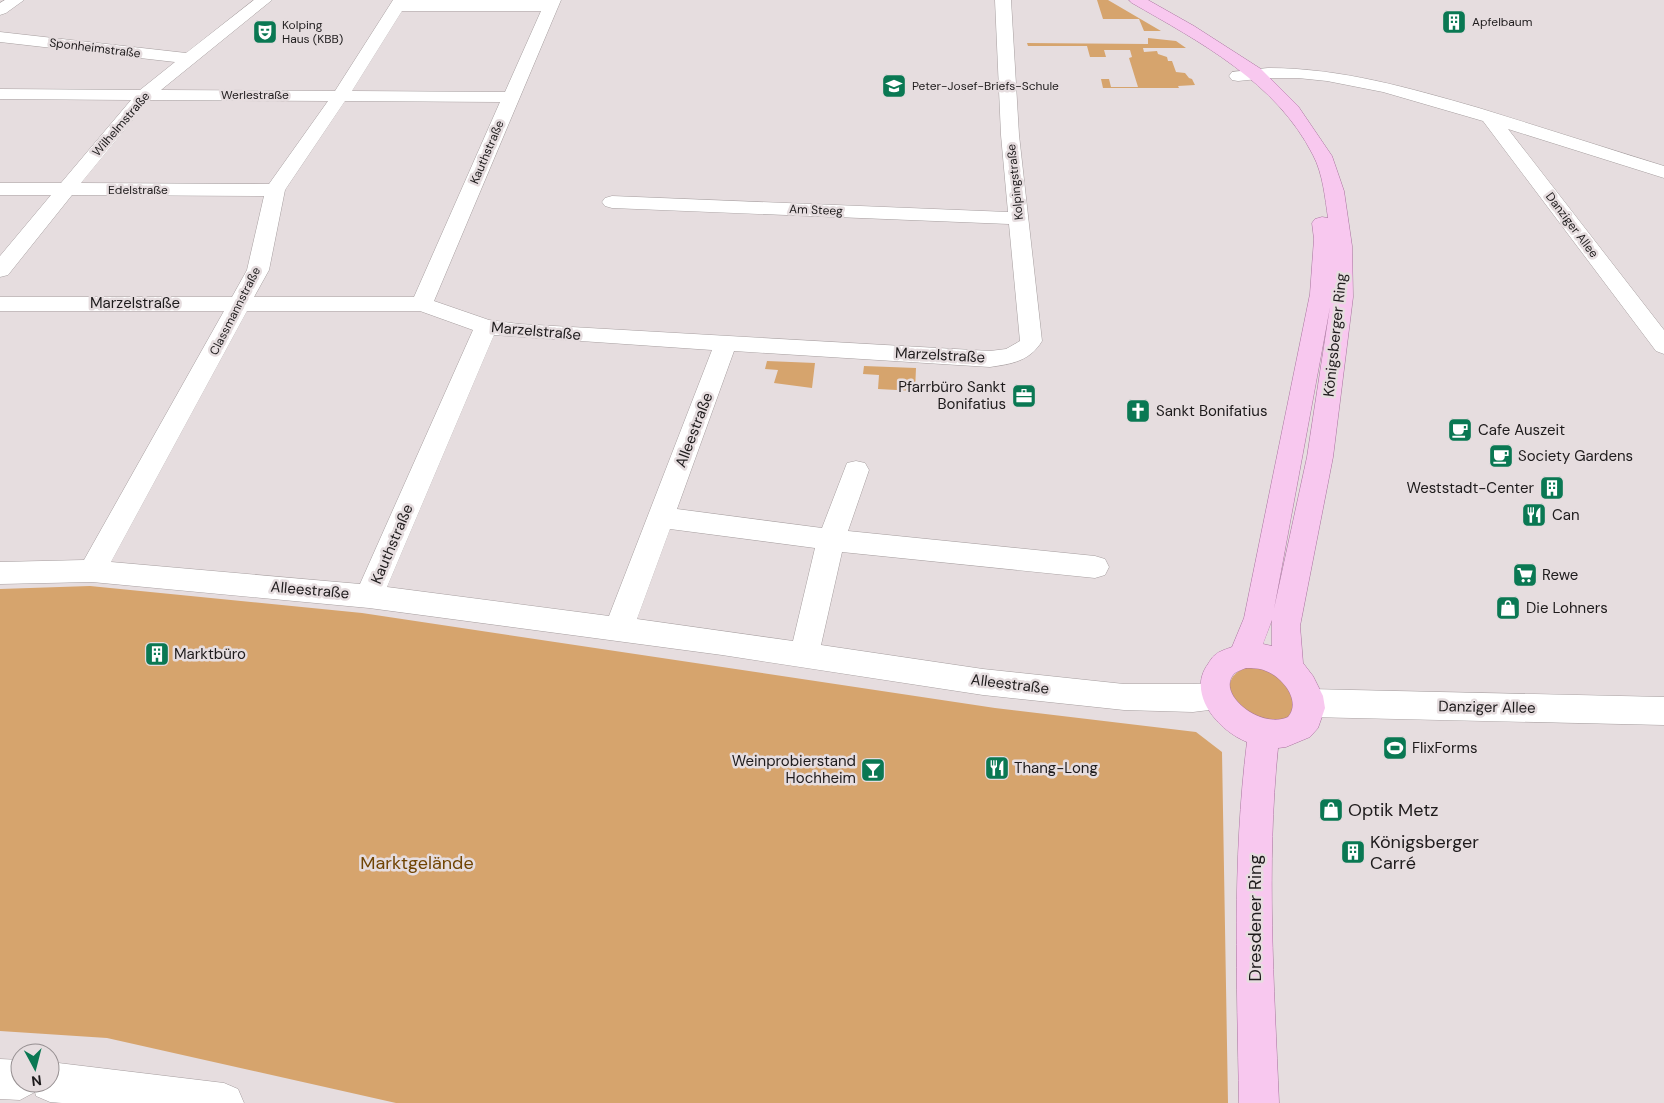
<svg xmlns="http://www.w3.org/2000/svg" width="1664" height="1103" viewBox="0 0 1664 1103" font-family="'DM Sans',sans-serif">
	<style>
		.green { fill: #d6a46d }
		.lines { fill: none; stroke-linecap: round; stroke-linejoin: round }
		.minor-casing { stroke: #a69e9f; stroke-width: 1 }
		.major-casing { stroke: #a8739e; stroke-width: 1 }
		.minor { fill: #fff; fill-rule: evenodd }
		.major { fill: #f8c8ef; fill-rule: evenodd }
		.labels { text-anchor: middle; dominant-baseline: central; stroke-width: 5; stroke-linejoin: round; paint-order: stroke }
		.far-poi-label { font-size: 12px; fill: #1e1b1c; stroke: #e6dddf; text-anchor: start }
		.far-street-label { font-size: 12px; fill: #1e1b1c; stroke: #e6dddf }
		.street-label { font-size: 15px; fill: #1e1b1c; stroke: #e6dddf }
		.poi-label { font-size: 15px; fill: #1e1b1c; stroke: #e6dddf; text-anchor: start }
		.near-poi-label { font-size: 18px; fill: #1e1b1c; stroke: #e6dddf; text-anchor: start }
		.near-park-label { font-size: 18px; fill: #704403; stroke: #e6dddf }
		.near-street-label { font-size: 18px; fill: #1e1b1c; stroke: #e6dddf }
	</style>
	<rect width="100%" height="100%" fill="#e6dddf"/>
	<g class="green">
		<polygon points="1097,0 1108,0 1161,31 1144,31 1139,19 1103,19"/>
		<polygon points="1148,38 1176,41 1186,48 1143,48 1144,52 1157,51 1158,54 1167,57 1168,61 1172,61 1176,72 1185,73 1189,78 1192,79 1195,85 1178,86 1179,88 1103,88 1101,79 1109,79 1111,87 1138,87 1129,58 1132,57 1130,50 1104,50 1106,57 1090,57 1087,46 1028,46 1027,43 1148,44"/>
		<polygon points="767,361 815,363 812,388 774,383 778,370 765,369"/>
		<polygon points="864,366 916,368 915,391 878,389 879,375 863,374"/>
		<polygon points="90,586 362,613 995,708 1196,732 1222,752 1228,1103 396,1103 107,1038 0,1031 0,589"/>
		<path d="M1244 668H1265L1293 688 1295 715 1267 726 1229 699C1229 683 1229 676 1244 668Z"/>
	</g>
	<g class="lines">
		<defs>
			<g id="minor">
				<polygon points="5,0 24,0 6,13 0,15 0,3"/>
				<path d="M254 0H272L161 90 335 91 393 0H561L434 301 489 320 519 324 990 351 1006 349 1020 341 1009 224 612 208 605 206 602 202 605 198 612 196 1008 212 1001 135 995 0H1011L1019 135 1042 341C1030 361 1012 364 990 367L734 351 677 509 822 528 847 463 856 461 865 463 869 470 848 531 1095 556 1105 559 1109 567 1105 575 1095 578 842 552 821 645 983 669 1124 684H1193L1217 683 1228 686 1232 696 1228 706 1217 709 1193 712 1124 710 983 695 722 655 369 608 92 582 0 584V562L84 560 224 311H0V297H232L247 270 264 196 72 195 8 275 0 277V256L51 195H0V183H61L131 100 0 99V89L140 90 175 62 0 42V32L186 53ZM402 11H541L505 92 352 91ZM149 100 328 101 269 184 81 183ZM345 101 500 102 414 297H254L269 270 285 190ZM247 311H420L473 330 360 584 111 562ZM494 335 712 350 609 616 387 587ZM670 529 815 548 793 641 637 619Z"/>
				<path d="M1268 68C1341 68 1409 88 1479 108 1541 127 1602 147 1664 166V178L1508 129 1664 330V354L1656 351 1483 121 1383 92 1327 81 1298 78H1268L1238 81 1232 80 1229 76 1232 72Z"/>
				<polygon points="1309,689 1664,697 1664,725 1309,717 1298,713 1294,703 1298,693"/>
				<polygon points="0,1059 20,1060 20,1083 50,1083 50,1062 224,1083 238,1089 244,1103 62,1103 50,1102 36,1096 35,1092 20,1100 0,1099"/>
			</g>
			<path id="major" d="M1129 0H1148L1194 26 1261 69 1298 106 1332 156 1344 191 1352 246 1353 297 1333 457 1300 626 1303 663 1313 676 1323 696 1325 708 1318 728 1310 737 1286 747 1278 748C1266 866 1274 984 1279 1103H1239C1237 982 1232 862 1247 742 1219 731 1186 694 1208 664 1210 661 1212 657 1215 655 1219 651 1227 649 1232 647L1244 618 1310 294 1314 239 1312 223 1315 219 1322 217 1328 218C1325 198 1323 174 1313 155 1276 82 1200 42 1132 3ZM1330 307 1307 457 1274 609ZM1272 620V646L1263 644ZM1246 668C1252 668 1260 668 1266 671 1282 677 1302 701 1288 717 1260 730 1214 692 1235 673 1238 671 1243 669 1246 668Z"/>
		</defs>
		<use href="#minor" class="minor-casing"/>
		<use href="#major" class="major-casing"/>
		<use href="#minor" class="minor"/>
		<use href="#major" class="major"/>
	</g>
	<defs>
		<symbol id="building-square" viewBox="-11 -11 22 22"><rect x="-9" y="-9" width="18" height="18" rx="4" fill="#0a7853" stroke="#e6dddf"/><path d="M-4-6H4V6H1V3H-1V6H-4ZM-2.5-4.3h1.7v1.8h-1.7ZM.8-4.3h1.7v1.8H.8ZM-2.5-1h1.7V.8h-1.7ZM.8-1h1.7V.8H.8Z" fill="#fff"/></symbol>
		<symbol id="theatre-square" viewBox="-11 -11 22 22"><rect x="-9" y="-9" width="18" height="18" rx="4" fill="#0a7853" stroke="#e6dddf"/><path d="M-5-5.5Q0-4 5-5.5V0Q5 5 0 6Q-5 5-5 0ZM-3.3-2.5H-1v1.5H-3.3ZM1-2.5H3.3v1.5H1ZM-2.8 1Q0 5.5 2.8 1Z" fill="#fff"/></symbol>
		<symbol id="school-square" viewBox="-11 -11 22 22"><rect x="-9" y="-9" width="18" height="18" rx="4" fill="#0a7853" stroke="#e6dddf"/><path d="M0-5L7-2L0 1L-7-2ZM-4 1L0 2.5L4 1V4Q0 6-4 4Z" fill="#fff"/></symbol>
		<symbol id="office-square" viewBox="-11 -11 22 22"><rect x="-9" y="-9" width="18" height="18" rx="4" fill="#0a7853" stroke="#e6dddf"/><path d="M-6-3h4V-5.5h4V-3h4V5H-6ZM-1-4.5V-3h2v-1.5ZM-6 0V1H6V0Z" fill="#fff"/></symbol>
		<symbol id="church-square" viewBox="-11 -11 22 22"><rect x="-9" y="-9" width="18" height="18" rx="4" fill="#0a7853" stroke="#e6dddf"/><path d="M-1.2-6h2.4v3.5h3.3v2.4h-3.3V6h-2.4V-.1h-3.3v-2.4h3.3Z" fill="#fff"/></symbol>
		<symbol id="cafe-square" viewBox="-11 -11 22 22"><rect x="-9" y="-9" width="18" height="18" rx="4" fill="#0a7853" stroke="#e6dddf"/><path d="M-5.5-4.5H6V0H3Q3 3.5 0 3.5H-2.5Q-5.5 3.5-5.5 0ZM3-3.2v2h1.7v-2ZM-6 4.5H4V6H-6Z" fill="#fff"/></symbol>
		<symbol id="restaurant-square" viewBox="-11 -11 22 22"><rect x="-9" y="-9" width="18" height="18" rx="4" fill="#0a7853" stroke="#e6dddf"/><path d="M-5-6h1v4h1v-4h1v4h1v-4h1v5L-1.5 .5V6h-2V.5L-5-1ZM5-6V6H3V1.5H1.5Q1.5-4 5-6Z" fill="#fff"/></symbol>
		<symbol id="supermarket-square" viewBox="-11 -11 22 22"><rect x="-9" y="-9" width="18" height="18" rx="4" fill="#0a7853" stroke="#e6dddf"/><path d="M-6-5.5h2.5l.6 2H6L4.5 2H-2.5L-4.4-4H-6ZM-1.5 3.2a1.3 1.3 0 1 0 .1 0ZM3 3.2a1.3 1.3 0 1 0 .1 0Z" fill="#fff"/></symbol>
		<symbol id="shop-square" viewBox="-11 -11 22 22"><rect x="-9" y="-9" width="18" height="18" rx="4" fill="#0a7853" stroke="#e6dddf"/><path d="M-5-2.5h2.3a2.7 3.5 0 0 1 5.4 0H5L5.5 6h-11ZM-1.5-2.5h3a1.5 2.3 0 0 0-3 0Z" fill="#fff"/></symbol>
		<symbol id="stadium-square" viewBox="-11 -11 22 22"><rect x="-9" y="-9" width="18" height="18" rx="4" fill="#0a7853" stroke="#e6dddf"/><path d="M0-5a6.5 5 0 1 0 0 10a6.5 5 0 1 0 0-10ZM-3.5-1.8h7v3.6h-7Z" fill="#fff"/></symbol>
		<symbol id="bar-square" viewBox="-11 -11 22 22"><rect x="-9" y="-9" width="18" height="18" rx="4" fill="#0a7853" stroke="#e6dddf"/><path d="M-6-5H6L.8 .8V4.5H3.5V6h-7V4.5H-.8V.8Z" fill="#fff"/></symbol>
	</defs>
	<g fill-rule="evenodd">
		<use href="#building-square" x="1440" y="8" width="28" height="28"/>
		<use href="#theatre-square" x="251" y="18" width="28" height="28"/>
		<use href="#school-square" x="880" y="72" width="28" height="28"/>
		<use href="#office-square" x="1010" y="382" width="28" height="28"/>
		<use href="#church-square" x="1124" y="397" width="28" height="28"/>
		<use href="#cafe-square" x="1446" y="416" width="28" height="28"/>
		<use href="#cafe-square" x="1487" y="442" width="28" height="28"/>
		<use href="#building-square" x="1538" y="474" width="28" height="28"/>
		<use href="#restaurant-square" x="1520" y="501" width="28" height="28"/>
		<use href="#supermarket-square" x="1511" y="561" width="28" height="28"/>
		<use href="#shop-square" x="1494" y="594" width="28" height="28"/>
		<use href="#building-square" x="143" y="640" width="28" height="28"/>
		<use href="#stadium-square" x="1381" y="734" width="28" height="28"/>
		<use href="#restaurant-square" x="983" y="754" width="28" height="28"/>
		<use href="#bar-square" x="859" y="756" width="28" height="28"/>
		<use href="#shop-square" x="1317" y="796" width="28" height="28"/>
		<use href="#building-square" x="1339" y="838" width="28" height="28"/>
	</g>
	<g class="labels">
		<g class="far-poi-label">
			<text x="1472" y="22">Apfelbaum</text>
			<text x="282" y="25">Kolping<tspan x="282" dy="14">Haus (KBB)</tspan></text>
			<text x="912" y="86">Peter-Josef-Briefs-Schule</text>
		</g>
		<g class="far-street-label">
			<text transform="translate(95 48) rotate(7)">Sponheimstraße</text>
			<text x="255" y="95">Werlestraße</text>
			<text transform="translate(121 124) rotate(-49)">Wilhelmstraße</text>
			<text transform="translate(487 152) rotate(-67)">Kauthstraße</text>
			<text transform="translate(1015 182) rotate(-96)">Kolpingstraße</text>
			<text x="138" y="190">Edelstraße</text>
			<text transform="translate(816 210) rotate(2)">Am Steeg</text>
			<text transform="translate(1572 225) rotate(53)">Danziger Allee</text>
			<text transform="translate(235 311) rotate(-63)">Classmannstraße</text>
		</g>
		<g class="street-label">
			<text x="135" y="303">Marzelstraße</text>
			<text transform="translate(536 331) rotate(5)">Marzelstraße</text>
			<text transform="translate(1335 335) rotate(-84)">Königsberger Ring</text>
			<text transform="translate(940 355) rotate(3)">Marzelstraße</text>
			<text transform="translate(694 430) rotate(-69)">Alleestraße</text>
			<text transform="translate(392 544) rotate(-67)">Kauthstraße</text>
			<text transform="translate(310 590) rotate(5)">Alleestraße</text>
			<text transform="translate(1010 684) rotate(7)">Alleestraße</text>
			<text transform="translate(1487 707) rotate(1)">Danziger Allee</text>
		</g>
		<g class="poi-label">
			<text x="1006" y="387" text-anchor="end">Pfarrbüro Sankt<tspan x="1006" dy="17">Bonifatius</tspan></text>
			<text x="1156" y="411">Sankt Bonifatius</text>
			<text x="1478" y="430">Cafe Auszeit</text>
			<text x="1518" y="456">Society Gardens</text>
			<text x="1534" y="488" text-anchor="end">Weststadt-Center</text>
			<text x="1552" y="515">Can</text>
			<text x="1542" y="575">Rewe</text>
			<text x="1526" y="608">Die Lohners</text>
			<text x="174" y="654">Marktbüro</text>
			<text x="1412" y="748">FlixForms</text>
			<text x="856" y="761" text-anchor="end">Weinprobierstand<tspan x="856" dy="17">Hochheim</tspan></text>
			<text x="1014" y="768">Thang-Long</text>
		</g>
		<g class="near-poi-label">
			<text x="1348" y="810">Optik Metz</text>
			<text x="1370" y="842">Königsberger<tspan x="1370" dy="21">Carré</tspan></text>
		</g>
		<g class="near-park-label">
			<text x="417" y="863">Marktgelände</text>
		</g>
		<g class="near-street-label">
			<text transform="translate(1255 918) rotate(-90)">Dresdener Ring</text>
		</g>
	</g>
	<g transform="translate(35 1068) rotate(173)"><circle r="24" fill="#e6dddf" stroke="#968f91"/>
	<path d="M0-4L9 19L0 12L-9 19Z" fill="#0a7853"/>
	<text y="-8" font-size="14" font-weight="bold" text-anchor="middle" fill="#1e1b1c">N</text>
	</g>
</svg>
